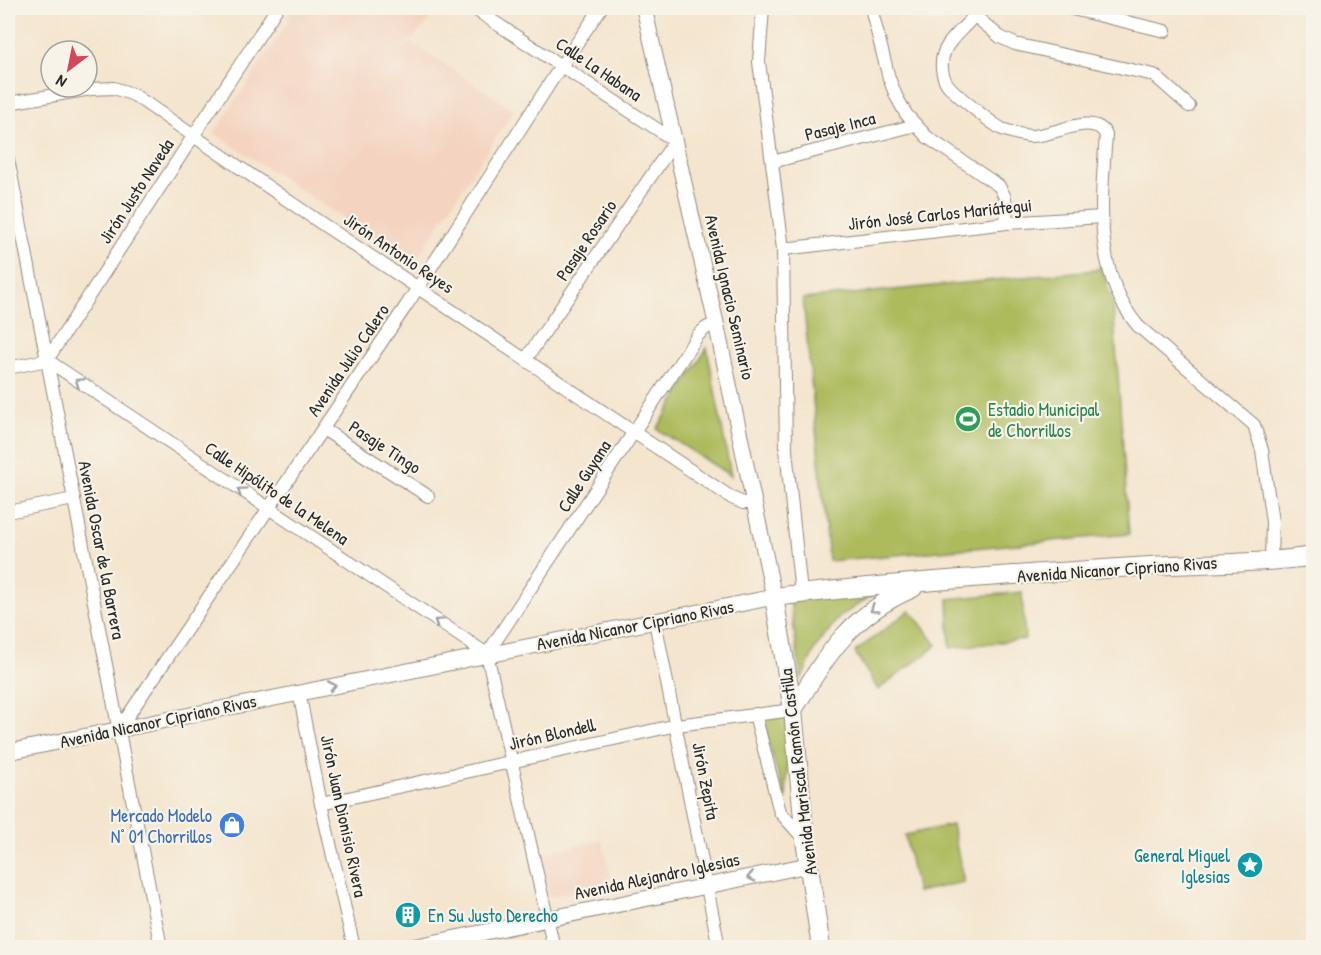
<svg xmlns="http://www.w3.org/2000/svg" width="1321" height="955" viewBox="0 0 1321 955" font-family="'Patrick Hand',sans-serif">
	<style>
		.built { fill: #f4d3c0 }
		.green { fill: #adbb5d; stroke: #6c7344; stroke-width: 1.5 }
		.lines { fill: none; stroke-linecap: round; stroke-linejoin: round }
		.minor-casing { stroke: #90887c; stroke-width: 14 }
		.tertiary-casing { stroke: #90887c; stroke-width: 17 }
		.secondary-casing { stroke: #90887c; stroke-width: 20 }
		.minor { stroke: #fff; stroke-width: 12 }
		.tertiary { stroke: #fff; stroke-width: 15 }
		.secondary { stroke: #fff; stroke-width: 18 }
		.oneway { stroke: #a0a0a0 }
		.labels { text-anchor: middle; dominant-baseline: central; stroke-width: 4.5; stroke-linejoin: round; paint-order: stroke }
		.street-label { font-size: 18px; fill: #2b2b2b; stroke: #f7f3e8 }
		.leisure-label { font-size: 18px; fill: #27864d; stroke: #f7f3e8; text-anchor: start }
		.shop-label { font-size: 18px; fill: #366cbe; stroke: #f7f3e8; text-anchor: end }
		.culture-label { font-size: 18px; fill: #0d838f; stroke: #f7f3e8; text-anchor: end }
	</style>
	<rect width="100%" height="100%" fill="#f7f3e8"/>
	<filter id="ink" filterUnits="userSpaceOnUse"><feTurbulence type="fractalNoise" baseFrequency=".0167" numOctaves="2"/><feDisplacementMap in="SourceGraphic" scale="12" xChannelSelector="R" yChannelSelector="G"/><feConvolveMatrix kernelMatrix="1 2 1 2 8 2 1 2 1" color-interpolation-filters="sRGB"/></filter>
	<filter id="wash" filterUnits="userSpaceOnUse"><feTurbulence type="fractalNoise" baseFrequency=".008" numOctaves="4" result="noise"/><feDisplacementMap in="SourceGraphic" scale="24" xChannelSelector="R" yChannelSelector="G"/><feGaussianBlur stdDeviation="1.35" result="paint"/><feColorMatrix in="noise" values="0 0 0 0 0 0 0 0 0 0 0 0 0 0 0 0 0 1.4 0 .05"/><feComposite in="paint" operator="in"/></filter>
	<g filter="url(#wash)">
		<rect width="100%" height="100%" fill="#f4e5ce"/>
		<g class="built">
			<polygon points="290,8 436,8 425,26 410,41 392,51 412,43 514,110 413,264 214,133 288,22"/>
			<polygon points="602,840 612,882 549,897 539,854"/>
		</g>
		<g class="green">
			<polygon points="1101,267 1113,304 1129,534 829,561 803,299 1095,270"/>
			<polygon points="707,348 731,476 657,429"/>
			<polygon points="883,588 839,617 815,649 801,680 790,600"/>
			<polygon points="1022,592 1025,639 950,648 948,599"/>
			<polygon points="910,610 937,645 878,690 855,652"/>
			<polygon points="769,717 789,717 786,800 762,722"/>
			<polygon points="952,825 964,882 917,892 905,835"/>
		</g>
	</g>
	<g filter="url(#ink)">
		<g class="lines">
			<defs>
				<g id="minor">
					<polyline points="473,8 675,141 526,359"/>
					<polyline points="763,8 759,62 783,249 786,450 801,593"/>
					<polyline points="871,8 889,78 896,96 906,114 927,137 999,186 1005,197 1007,223"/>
					<path d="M980 8C971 23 953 34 945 50 940 61 941 76 948 85 956 95 991 123 1002 129 1010 132 1021 135 1029 136 1050 138 1094 110 1106 135 1101 201 1093 272 1138 326L1254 425 1262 450 1272 522 1271 561"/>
					<polyline points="1068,8 1165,31"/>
					<polyline points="975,16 1000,37 1015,44 1154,75 1189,106"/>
					<polyline points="8,103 91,89 114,88 134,95 312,217 732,498 743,503 754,503"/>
					<polyline points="8,159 161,948"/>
					<polyline points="772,162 916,125"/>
					<polyline points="783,249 1007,223 1102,217"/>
					<polyline points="47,360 487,654"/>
					<polyline points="8,368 47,360 277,8"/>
					<polyline points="323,429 428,496"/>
					<polyline points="8,512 74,499"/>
					<polyline points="655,621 719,948"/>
					<polyline points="487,654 698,335 706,328 716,323"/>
					<polyline points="487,654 554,948"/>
					<polyline points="299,692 321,804 354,948"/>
					<polyline points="755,714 780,812 805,840"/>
					<polyline points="119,729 406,306 561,66 601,8"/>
					<polyline points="321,804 677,725 793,710"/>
				</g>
				<g id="tertiary">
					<polyline points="8,752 774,597 716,323 644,8"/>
					<polyline points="408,948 808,865"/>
				</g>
				<g id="secondary">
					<path d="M793 710C828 653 850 615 913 588"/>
					<path d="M821 948 805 840 793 710 774 597C899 582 1025 574 1150 566 1205 563 1260 564 1314 556"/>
				</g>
			</defs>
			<use href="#minor" class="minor-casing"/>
			<use href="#tertiary" class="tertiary-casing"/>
			<use href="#secondary" class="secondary-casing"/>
			<use href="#minor" class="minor"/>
			<use href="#tertiary" class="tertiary"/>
			<use href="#secondary" class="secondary"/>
		</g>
		<defs><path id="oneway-chevron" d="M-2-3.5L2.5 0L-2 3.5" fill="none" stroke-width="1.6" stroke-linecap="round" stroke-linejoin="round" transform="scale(1.5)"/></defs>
		<g class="oneway">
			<use href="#oneway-chevron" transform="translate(79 382) rotate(-146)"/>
			<use href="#oneway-chevron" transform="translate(241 491) rotate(-146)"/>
			<use href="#oneway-chevron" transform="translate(874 609) rotate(146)"/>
			<use href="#oneway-chevron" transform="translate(438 622) rotate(-146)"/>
			<use href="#oneway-chevron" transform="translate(332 686) rotate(-11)"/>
			<use href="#oneway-chevron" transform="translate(751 877) rotate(168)"/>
		</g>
	</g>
	<defs>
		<symbol id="stadium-disc" viewBox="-11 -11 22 22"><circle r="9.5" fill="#2e9e5b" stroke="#f7f3e8"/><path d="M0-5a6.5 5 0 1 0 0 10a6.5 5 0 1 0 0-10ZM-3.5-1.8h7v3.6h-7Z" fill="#fff"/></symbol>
		<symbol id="shop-disc" viewBox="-11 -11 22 22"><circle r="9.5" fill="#3f7fe0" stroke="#f7f3e8"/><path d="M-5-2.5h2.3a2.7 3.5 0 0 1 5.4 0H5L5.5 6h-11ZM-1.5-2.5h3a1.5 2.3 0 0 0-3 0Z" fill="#fff"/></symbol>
		<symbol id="sight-disc" viewBox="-11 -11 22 22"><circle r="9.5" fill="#0f9aa8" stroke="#f7f3e8"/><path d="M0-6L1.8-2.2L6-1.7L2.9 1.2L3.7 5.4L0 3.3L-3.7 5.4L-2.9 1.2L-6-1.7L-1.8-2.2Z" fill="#fff"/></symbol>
		<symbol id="building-disc" viewBox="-11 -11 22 22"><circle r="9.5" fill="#0f9aa8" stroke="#f7f3e8"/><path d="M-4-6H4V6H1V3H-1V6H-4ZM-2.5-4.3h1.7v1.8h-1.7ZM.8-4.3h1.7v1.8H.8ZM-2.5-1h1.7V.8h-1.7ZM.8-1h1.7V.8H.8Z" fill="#fff"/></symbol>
	</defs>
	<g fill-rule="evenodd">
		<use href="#stadium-disc" x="953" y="404" width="30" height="30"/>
		<use href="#shop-disc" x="217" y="810" width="30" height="30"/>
		<use href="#sight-disc" x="1235" y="850" width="30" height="30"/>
		<use href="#building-disc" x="393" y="900" width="30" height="30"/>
	</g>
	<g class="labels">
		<g class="street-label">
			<text transform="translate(599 69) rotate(34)">Calle La Habana</text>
			<text transform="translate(840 126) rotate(-14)">Pasaje Inca</text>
			<text transform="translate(136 191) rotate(-57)">Jirón Justo Naveda</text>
			<text transform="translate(940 214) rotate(-6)">Jirón José Carlos Mariátegui</text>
			<text transform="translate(586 240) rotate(-56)">Pasaje Rosario</text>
			<text transform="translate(399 253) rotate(34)">Jirón Antonio Reyes</text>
			<text transform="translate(730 297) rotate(77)">Avenida Ignacio Seminario</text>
			<text transform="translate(348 360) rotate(-56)">Avenida Julio Calero</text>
			<text transform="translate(385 447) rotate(33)">Pasaje Tingo</text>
			<text transform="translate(584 476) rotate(-57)">Calle Guyana</text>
			<text transform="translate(277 493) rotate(34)">Calle Hipólito de la Melena</text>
			<text transform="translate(102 550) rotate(79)">Avenida Oscar de la Barrera</text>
			<text transform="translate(1117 569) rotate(-4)">Avenida Nicanor Cipriano Rivas</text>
			<text transform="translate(635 625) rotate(-11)">Avenida Nicanor Cipriano Rivas</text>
			<text transform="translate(158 721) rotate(-12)">Avenida Nicanor Cipriano Rivas</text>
			<text transform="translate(552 734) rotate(-13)">Jirón Blondell</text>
			<text transform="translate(798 772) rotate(-97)">Avenida Mariscal Ramón Castilla</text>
			<text transform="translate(706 781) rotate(79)">Jirón Zepita</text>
			<text transform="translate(344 816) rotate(78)">Jirón Juan Dionisio Rivera</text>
			<text transform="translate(657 876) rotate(-12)">Avenida Alejandro Iglesias</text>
		</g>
		<g class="leisure-label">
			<text x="988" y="409">Estadio Municipal<tspan x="988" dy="21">de Chorrillos</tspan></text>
		</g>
		<g class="shop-label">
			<text x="212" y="815">Mercado Modelo<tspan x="212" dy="21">N° 01 Chorrillos</tspan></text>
		</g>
		<g class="culture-label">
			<text x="1230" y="855">General Miguel<tspan x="1230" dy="21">Iglesias</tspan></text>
			<text x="428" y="915" text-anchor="start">En Su Justo Derecho</text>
		</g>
	</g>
	<rect width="1321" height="955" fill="none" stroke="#f7f3e8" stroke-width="30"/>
	<g transform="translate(69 69) rotate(212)"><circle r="28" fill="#f7f3e8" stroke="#a5a39c" stroke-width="1.5"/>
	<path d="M0-4.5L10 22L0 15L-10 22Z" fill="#d1495b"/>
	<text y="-9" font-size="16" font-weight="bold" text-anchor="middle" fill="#2b2b2b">N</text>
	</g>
</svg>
